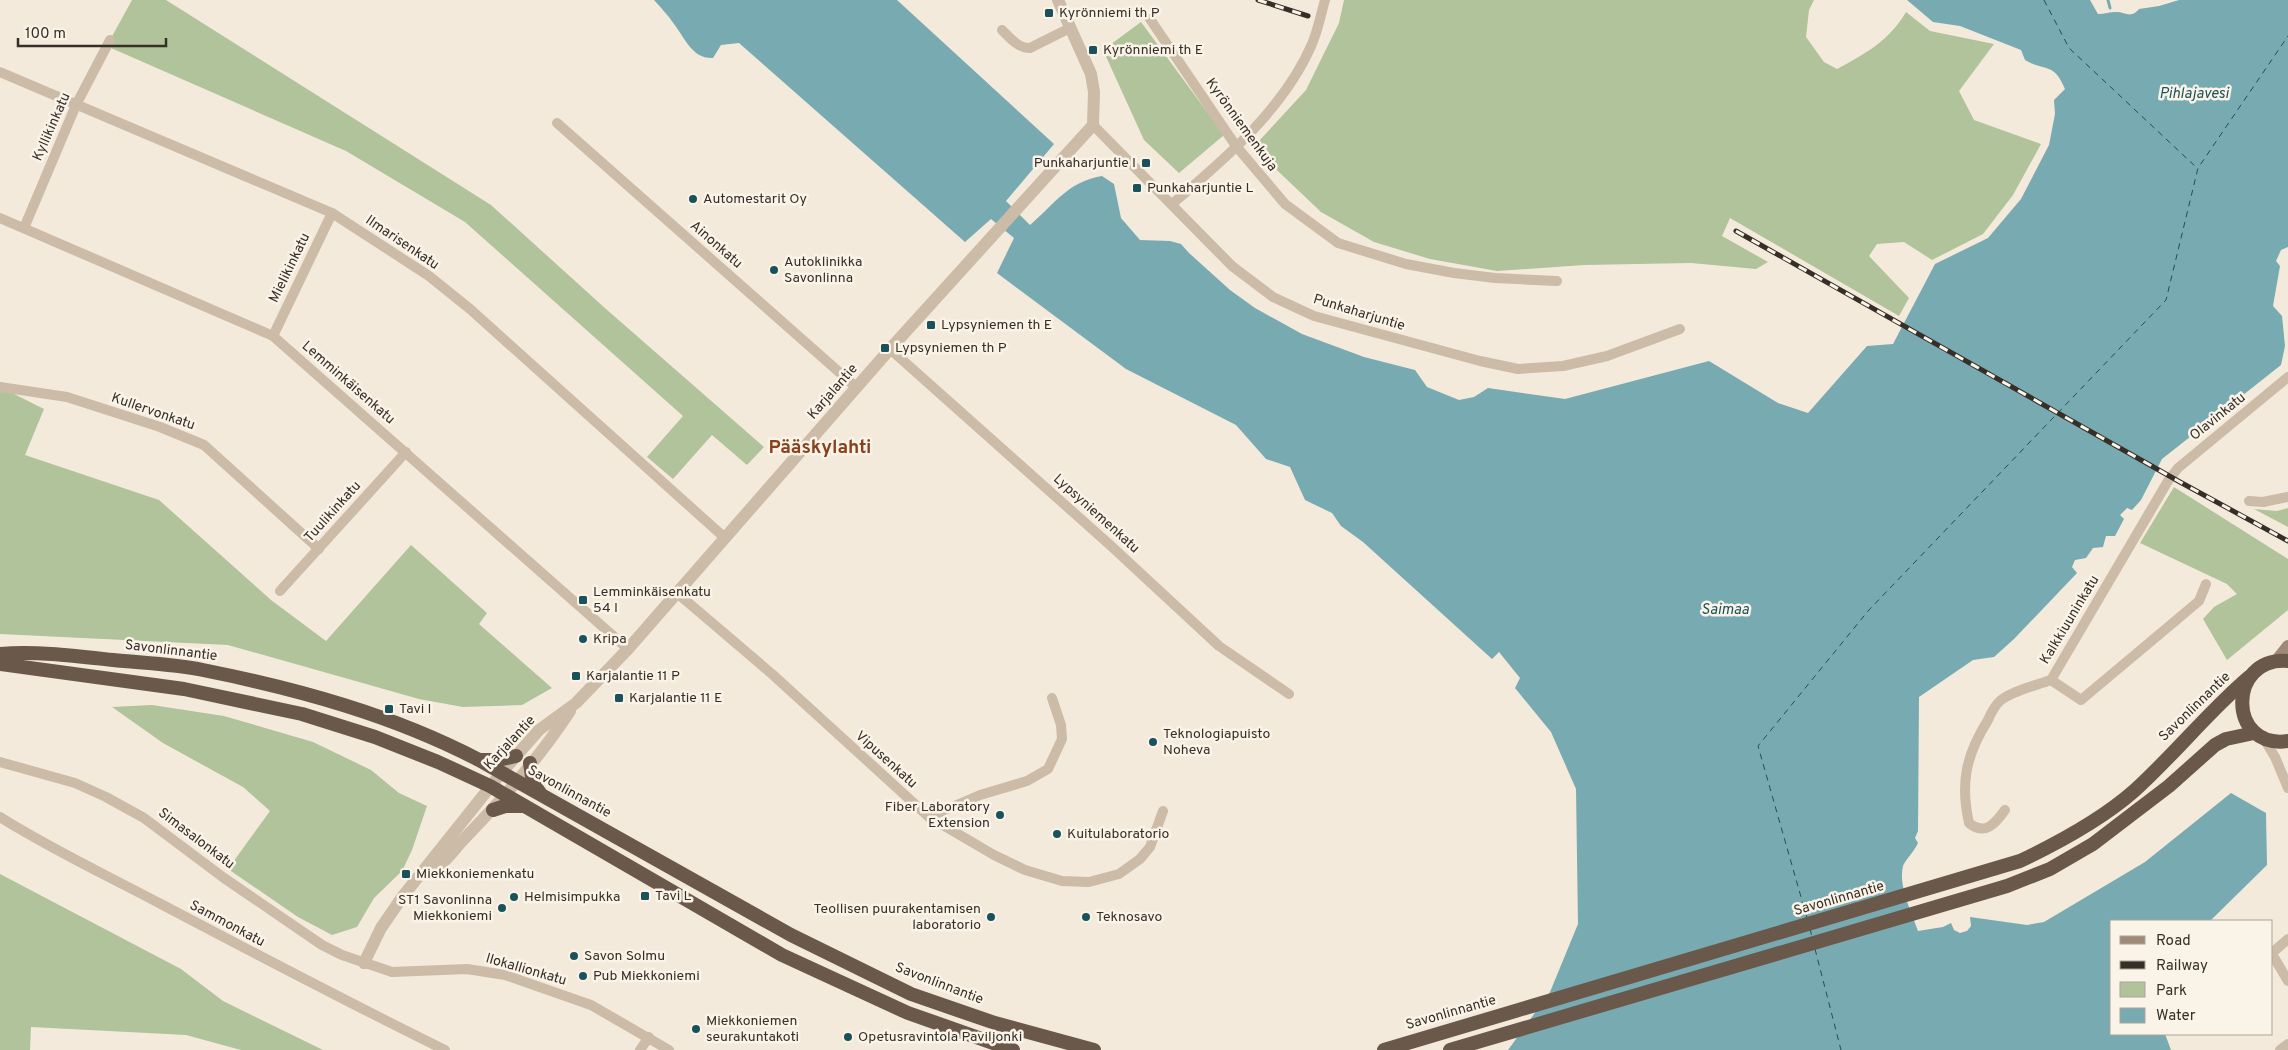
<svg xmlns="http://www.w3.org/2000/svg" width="2288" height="1050" viewBox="0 0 2288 1050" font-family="Overpass,sans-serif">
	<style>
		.green { fill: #b1c39a }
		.water { fill: #78aab1 }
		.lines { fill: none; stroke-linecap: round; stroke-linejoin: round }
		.stream { stroke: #78aab1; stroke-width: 3 }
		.ferry { stroke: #1b515b; stroke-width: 1; stroke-dasharray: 6 5; stroke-linecap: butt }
		.minor { stroke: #ccbba6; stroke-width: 10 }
		.tertiary { stroke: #ccbba6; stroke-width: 12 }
		.secondary { stroke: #9f8977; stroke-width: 12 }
		.trunk { stroke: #6a584b; stroke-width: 14 }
		.rail-casing { stroke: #372e27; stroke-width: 5 }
		.rail { stroke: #faf3e7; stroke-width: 3; stroke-dasharray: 9; stroke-linecap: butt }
		.poi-dot { fill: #1b515b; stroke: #faf3e7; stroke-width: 2 }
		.labels { text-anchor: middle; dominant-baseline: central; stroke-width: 5; stroke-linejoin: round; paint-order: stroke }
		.poi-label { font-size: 14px; fill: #372e27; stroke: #faf3e7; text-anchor: start }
		.street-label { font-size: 14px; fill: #372e27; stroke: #faf3e7 }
		.water-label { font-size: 15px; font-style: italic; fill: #1b515b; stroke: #faf3e7 }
		.district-label { font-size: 19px; font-weight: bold; fill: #8a411d; stroke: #faf3e7 }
	</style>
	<rect width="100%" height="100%" fill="#f3eadb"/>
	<g class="green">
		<polygon points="132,0 166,0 491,205 606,309 764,447 747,465 712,435 673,479 647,457 683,416 465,222 346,151 111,48 110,40"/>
		<path d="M1344 0H1814L1809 10 1806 37 1824 62 1837 69C1865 54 1890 40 1906 12L1930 31 1994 44 1959 91 1974 120 2041 144 2013 195 1983 234 1932 260 1904 242 1877 244 1869 256 1909 298 1899 316 1730 218 1722 236 1768 262 1756 269 1691 263 1584 265 1497 271 1430 259 1374 242 1321 212 1262 156 1259 141 1306 90 1339 23Z"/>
		<polygon points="1141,22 1224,135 1179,173 1144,140 1103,50"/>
		<polygon points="0,387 44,409 25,455 159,500 271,600 326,641 411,545 487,613 479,624 552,688 522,705 463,707 419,699 228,645 0,634"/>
		<polygon points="2174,487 2288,559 2288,610 2227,660 2203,619 2214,607 2237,594 2227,584 2140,543"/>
		<polygon points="2288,508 2288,527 2254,509 2277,511"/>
		<polygon points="152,705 224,716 313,742 371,770 399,793 427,806 412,850 402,871 374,898 357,927 332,935 298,917 228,869 270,811 243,787 163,743 112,707"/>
		<polygon points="0,874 181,969 223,1001 323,1050 241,1050 186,1035 31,1027 30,1050 0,1050"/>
	</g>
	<path class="water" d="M654 0H897L1054 144 1006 201 1030 225C1055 204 1067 182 1102 176L1114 184 1121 218 1140 240 1170 241 1181 244 1189 253 1230 290 1255 308 1302 334 1364 357 1415 370 1427 387 1459 400 1474 397 1488 388 1565 399 1709 361 1778 403 1808 413 1867 346 1893 344 1935 264 1988 238 2021 199 2049 145 2055 114 2054 100 2065 89C2054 62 2046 72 2025 60L2021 50 1960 26 1933 22 1907 0H2090L2098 14C2104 14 2110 12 2116 12 2126 12 2131 19 2139 9L2159 6 2179 0H2288V247L2281 250 2276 261 2280 266 2273 306 2282 316 2285 346 2281 365 2162 459 2141 500 2132 510 2127 508 2120 515 2124 519 2115 536H2106L2103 547 2093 548 2086 558 2075 560 2072 567 2077 573 2014 639 1994 657 1973 660 1919 697 1918 831 1915 838 1918 843C1914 852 1905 860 1903 866 1898 886 1912 913 1918 931L1943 927 1951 923 1954 930 1960 933 1967 931 1971 926 1970 917 2027 925 2044 922 2145 862 2231 793 2266 813 2267 865 2210 921H2112V1034H2165L2171 1050H1508L1550 992 1578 924 1576 789 1551 732 1515 688 1520 678 1499 652 1492 659 1363 542 1341 526 1332 513 1305 500 1290 467 1266 459 1236 425 1126 369 997 273 1014 238 991 219 965 242 739 43 721 45 713 58C692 59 685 38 674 24 668 15 661 8 654 0Z"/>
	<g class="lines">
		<polyline class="stream" points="2108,0 2110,8"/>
		<g class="ferry">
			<polyline points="2044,0 2069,48 2197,168"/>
			<polyline points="1807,918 1758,746 1868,611 2166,300 2198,168 2288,36"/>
			<polyline points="1810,929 1812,937"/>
			<polyline points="1815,949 1841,1050"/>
		</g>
		<g class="minor">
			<polyline points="1150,19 1236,146 1285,204 1338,243 1406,264 1454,273 1495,278 1557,281"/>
			<path d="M1002 30C1010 38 1018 48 1030 48L1070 28"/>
			<polyline points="0,72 332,213 429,276 470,309 725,538"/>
			<polyline points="557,123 856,387"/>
			<polyline points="1093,125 1232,266 1273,297 1314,316 1480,361 1518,369 1563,366 1607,356 1680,329"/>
			<path d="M1172 204C1225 159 1284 109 1312 44 1318 30 1321 14 1325 0"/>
			<polyline points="0,218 273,336 628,649"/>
			<polyline points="24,228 76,105 110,40"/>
			<polyline points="273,336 332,213"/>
			<polyline points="890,349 1110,545 1219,646 1289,694"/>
			<polyline points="0,387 67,397 160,427 204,445 319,549"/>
			<polyline points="2249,501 2263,502 2288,497"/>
			<polyline points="280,591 406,452"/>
			<polyline points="677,593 772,674 929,817 994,855 1025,870 1062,881 1089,882 1119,874 1140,859 1150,847 1163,811"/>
			<polyline points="2051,680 2081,700 2199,601 2206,584"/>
			<polyline points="2264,739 2275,757 2288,788"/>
			<polyline points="0,762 75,783 106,797 144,818 224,878 322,945 342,955 392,972 467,969 505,975 591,1005 669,1050"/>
			<path d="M2005 810C1995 824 1985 836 1969 823 1960 783 1966 755 1988 720 1991 713 1995 705 2001 700 2015 690 2034 686 2051 680L2168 481 2178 468 2288 377"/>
			<path d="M0 817C51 849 106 875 159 903 254 953 349 1003 445 1050"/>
			<polyline points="929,817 980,795 1027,781 1048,769 1062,739 1061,725 1052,698"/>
			<polyline points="2272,953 2288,939"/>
			<polyline points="2272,954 2288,981"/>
			<polyline points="640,1050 649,1037"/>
			<polyline points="2280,1050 2288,1044"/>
		</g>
		<g class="tertiary">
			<path d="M436 868C447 861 455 848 465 838 503 799 540 757 570 711"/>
			<polyline points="364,963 381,928 403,896 502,772 539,730 576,703 628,649 890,349 1093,125 1094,92 1091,74 1058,0"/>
		</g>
		<polyline class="secondary" points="2276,661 2288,646"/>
		<g class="trunk">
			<path d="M0 654C37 651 76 656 113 660 143 663 174 664 203 670 298 689 393 715 479 760L791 935 911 994 995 1023 1094 1050"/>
			<path d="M2288 661C2227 656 2227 750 2288 741"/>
			<polyline points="0,664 184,689 302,714 375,737 438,762 490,786 782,955 908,1013 1013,1050"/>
			<polyline points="480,760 498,760 516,756"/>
			<polyline points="530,763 533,783 540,793"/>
			<polyline points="493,810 505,806 524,806"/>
			<path d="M1384 1050 2020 861C2060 842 2101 820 2134 791 2174 755 2208 712 2249 677"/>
			<polyline points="1450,1050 2007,886 2050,869 2093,844 2169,786 2215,745 2226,739 2254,733"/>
		</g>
		<defs>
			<g id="rail">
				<polyline points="1258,0 1308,16"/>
				<polyline points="1736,231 2180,482 2288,541"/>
			</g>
		</defs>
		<use href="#rail" class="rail-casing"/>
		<use href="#rail" class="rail"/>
	</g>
	<g class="poi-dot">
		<rect x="1044" y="8" width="10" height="10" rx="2.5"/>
		<rect x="1088" y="45" width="10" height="10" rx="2.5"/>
		<rect x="1141" y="158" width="10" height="10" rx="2.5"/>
		<rect x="1132" y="183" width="10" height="10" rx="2.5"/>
		<circle cx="693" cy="199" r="5"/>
		<circle cx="774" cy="270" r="5"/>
		<rect x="926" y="320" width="10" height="10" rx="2.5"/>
		<rect x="880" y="343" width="10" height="10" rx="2.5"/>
		<rect x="578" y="595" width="10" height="10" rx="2.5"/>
		<circle cx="583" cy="639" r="5"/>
		<rect x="571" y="671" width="10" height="10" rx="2.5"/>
		<rect x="614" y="693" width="10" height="10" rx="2.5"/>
		<rect x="384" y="704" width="10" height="10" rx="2.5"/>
		<circle cx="1153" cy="742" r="5"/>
		<circle cx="1000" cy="815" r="5"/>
		<circle cx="1057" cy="834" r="5"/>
		<rect x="401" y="869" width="10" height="10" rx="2.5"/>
		<rect x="640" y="891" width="10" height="10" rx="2.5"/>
		<circle cx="514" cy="897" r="5"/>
		<circle cx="502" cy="908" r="5"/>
		<circle cx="991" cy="917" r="5"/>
		<circle cx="1086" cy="917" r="5"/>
		<circle cx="574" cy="956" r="5"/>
		<circle cx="583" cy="976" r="5"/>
		<circle cx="696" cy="1029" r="5"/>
		<circle cx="848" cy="1037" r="5"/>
	</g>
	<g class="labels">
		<g class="poi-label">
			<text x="1059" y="13">Kyrönniemi th P</text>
			<text x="1103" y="50">Kyrönniemi th E</text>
			<text x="1136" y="163" text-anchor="end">Punkaharjuntie I</text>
			<text x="1147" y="188">Punkaharjuntie L</text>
			<text x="703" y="199">Automestarit Oy</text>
			<text x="784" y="262">Autoklinikka<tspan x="784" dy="16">Savonlinna</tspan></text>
			<text x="941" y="325">Lypsyniemen th E</text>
			<text x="895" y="348">Lypsyniemen th P</text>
			<text x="593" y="592">Lemminkäisenkatu<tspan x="593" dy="16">54 I</tspan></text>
			<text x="593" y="639">Kripa</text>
			<text x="586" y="676">Karjalantie 11 P</text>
			<text x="629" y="698">Karjalantie 11 E</text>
			<text x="399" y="709">Tavi I</text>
			<text x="1163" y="734">Teknologiapuisto<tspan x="1163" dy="16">Noheva</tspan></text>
			<text x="990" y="807" text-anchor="end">Fiber Laboratory<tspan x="990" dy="16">Extension</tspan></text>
			<text x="1067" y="834">Kuitulaboratorio</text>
			<text x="416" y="874">Miekkoniemenkatu</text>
			<text x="655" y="896">Tavi L</text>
			<text x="524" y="897">Helmisimpukka</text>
			<text x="492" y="900" text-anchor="end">ST1 Savonlinna<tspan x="492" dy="16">Miekkoniemi</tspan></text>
			<text x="981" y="909" text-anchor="end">Teollisen puurakentamisen<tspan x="981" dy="16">laboratorio</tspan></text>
			<text x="1096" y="917">Teknosavo</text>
			<text x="584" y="956">Savon Solmu</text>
			<text x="593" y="976">Pub Miekkoniemi</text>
			<text x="706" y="1021">Miekkoniemen<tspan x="706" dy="16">seurakuntakoti</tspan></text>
			<text x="858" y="1037">Opetusravintola Paviljonki</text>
		</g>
		<g class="street-label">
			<text transform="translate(1241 125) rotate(54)">Kyrönniemenkuja</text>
			<text transform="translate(52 127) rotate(-66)">Kyllikinkatu</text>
			<text transform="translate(402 243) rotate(34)">Ilmarisenkatu</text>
			<text transform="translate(716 245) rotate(41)">Ainonkatu</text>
			<text transform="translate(290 268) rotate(-64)">Mielikinkatu</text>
			<text transform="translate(1359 313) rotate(17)">Punkaharjuntie</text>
			<text transform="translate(348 383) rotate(41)">Lemminkäisenkatu</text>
			<text transform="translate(833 392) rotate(-49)">Karjalantie</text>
			<text transform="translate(153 412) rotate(19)">Kullervonkatu</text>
			<text transform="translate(2218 417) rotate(-39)">Olavinkatu</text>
			<text transform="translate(333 512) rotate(-48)">Tuulikinkatu</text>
			<text transform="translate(1096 514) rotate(42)">Lypsyniemenkatu</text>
			<text transform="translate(2070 620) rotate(-59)">Kalkkiuuninkatu</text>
			<text transform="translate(171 651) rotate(7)">Savonlinnantie</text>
			<text transform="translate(2195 707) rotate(-44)">Savonlinnantie</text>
			<text transform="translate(510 743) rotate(-47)">Karjalantie</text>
			<text transform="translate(886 760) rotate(42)">Vipusenkatu</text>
			<text transform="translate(569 792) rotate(29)">Savonlinnantie</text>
			<text transform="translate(196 839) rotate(37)">Simasalonkatu</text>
			<text transform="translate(1839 899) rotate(-16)">Savonlinnantie</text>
			<text transform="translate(227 924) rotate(28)">Sammonkatu</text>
			<text transform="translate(526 970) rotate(16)">Ilokallionkatu</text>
			<text transform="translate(939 984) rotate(21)">Savonlinnantie</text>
			<text transform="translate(1451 1013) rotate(-16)">Savonlinnantie</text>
		</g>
		<g class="water-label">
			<text x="2194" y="94">Pihlajavesi</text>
			<text x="1725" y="610">Saimaa</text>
		</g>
		<g class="district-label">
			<text x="820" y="448">Pääskylahti</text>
		</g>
	</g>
	<rect x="2110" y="920" width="162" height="115" fill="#faf3e7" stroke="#aca49a"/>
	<rect x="2120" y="936" width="25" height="8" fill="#9f8977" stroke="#aca49a"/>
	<text x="2156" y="945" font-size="15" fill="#372e27">Road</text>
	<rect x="2120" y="961" width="25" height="8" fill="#372e27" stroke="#aca49a"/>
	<text x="2156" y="970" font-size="15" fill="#372e27">Railway</text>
	<rect x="2120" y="982" width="25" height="15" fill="#b1c39a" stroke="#aca49a"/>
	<text x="2156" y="995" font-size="15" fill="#372e27">Park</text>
	<rect x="2120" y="1008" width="25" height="15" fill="#78aab1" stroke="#aca49a"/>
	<text x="2156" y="1020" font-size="15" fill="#372e27">Water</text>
	<path d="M18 38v8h148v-8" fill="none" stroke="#372e27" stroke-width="2.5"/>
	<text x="25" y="38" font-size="15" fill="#372e27" stroke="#faf3e7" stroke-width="4" paint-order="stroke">100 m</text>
</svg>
